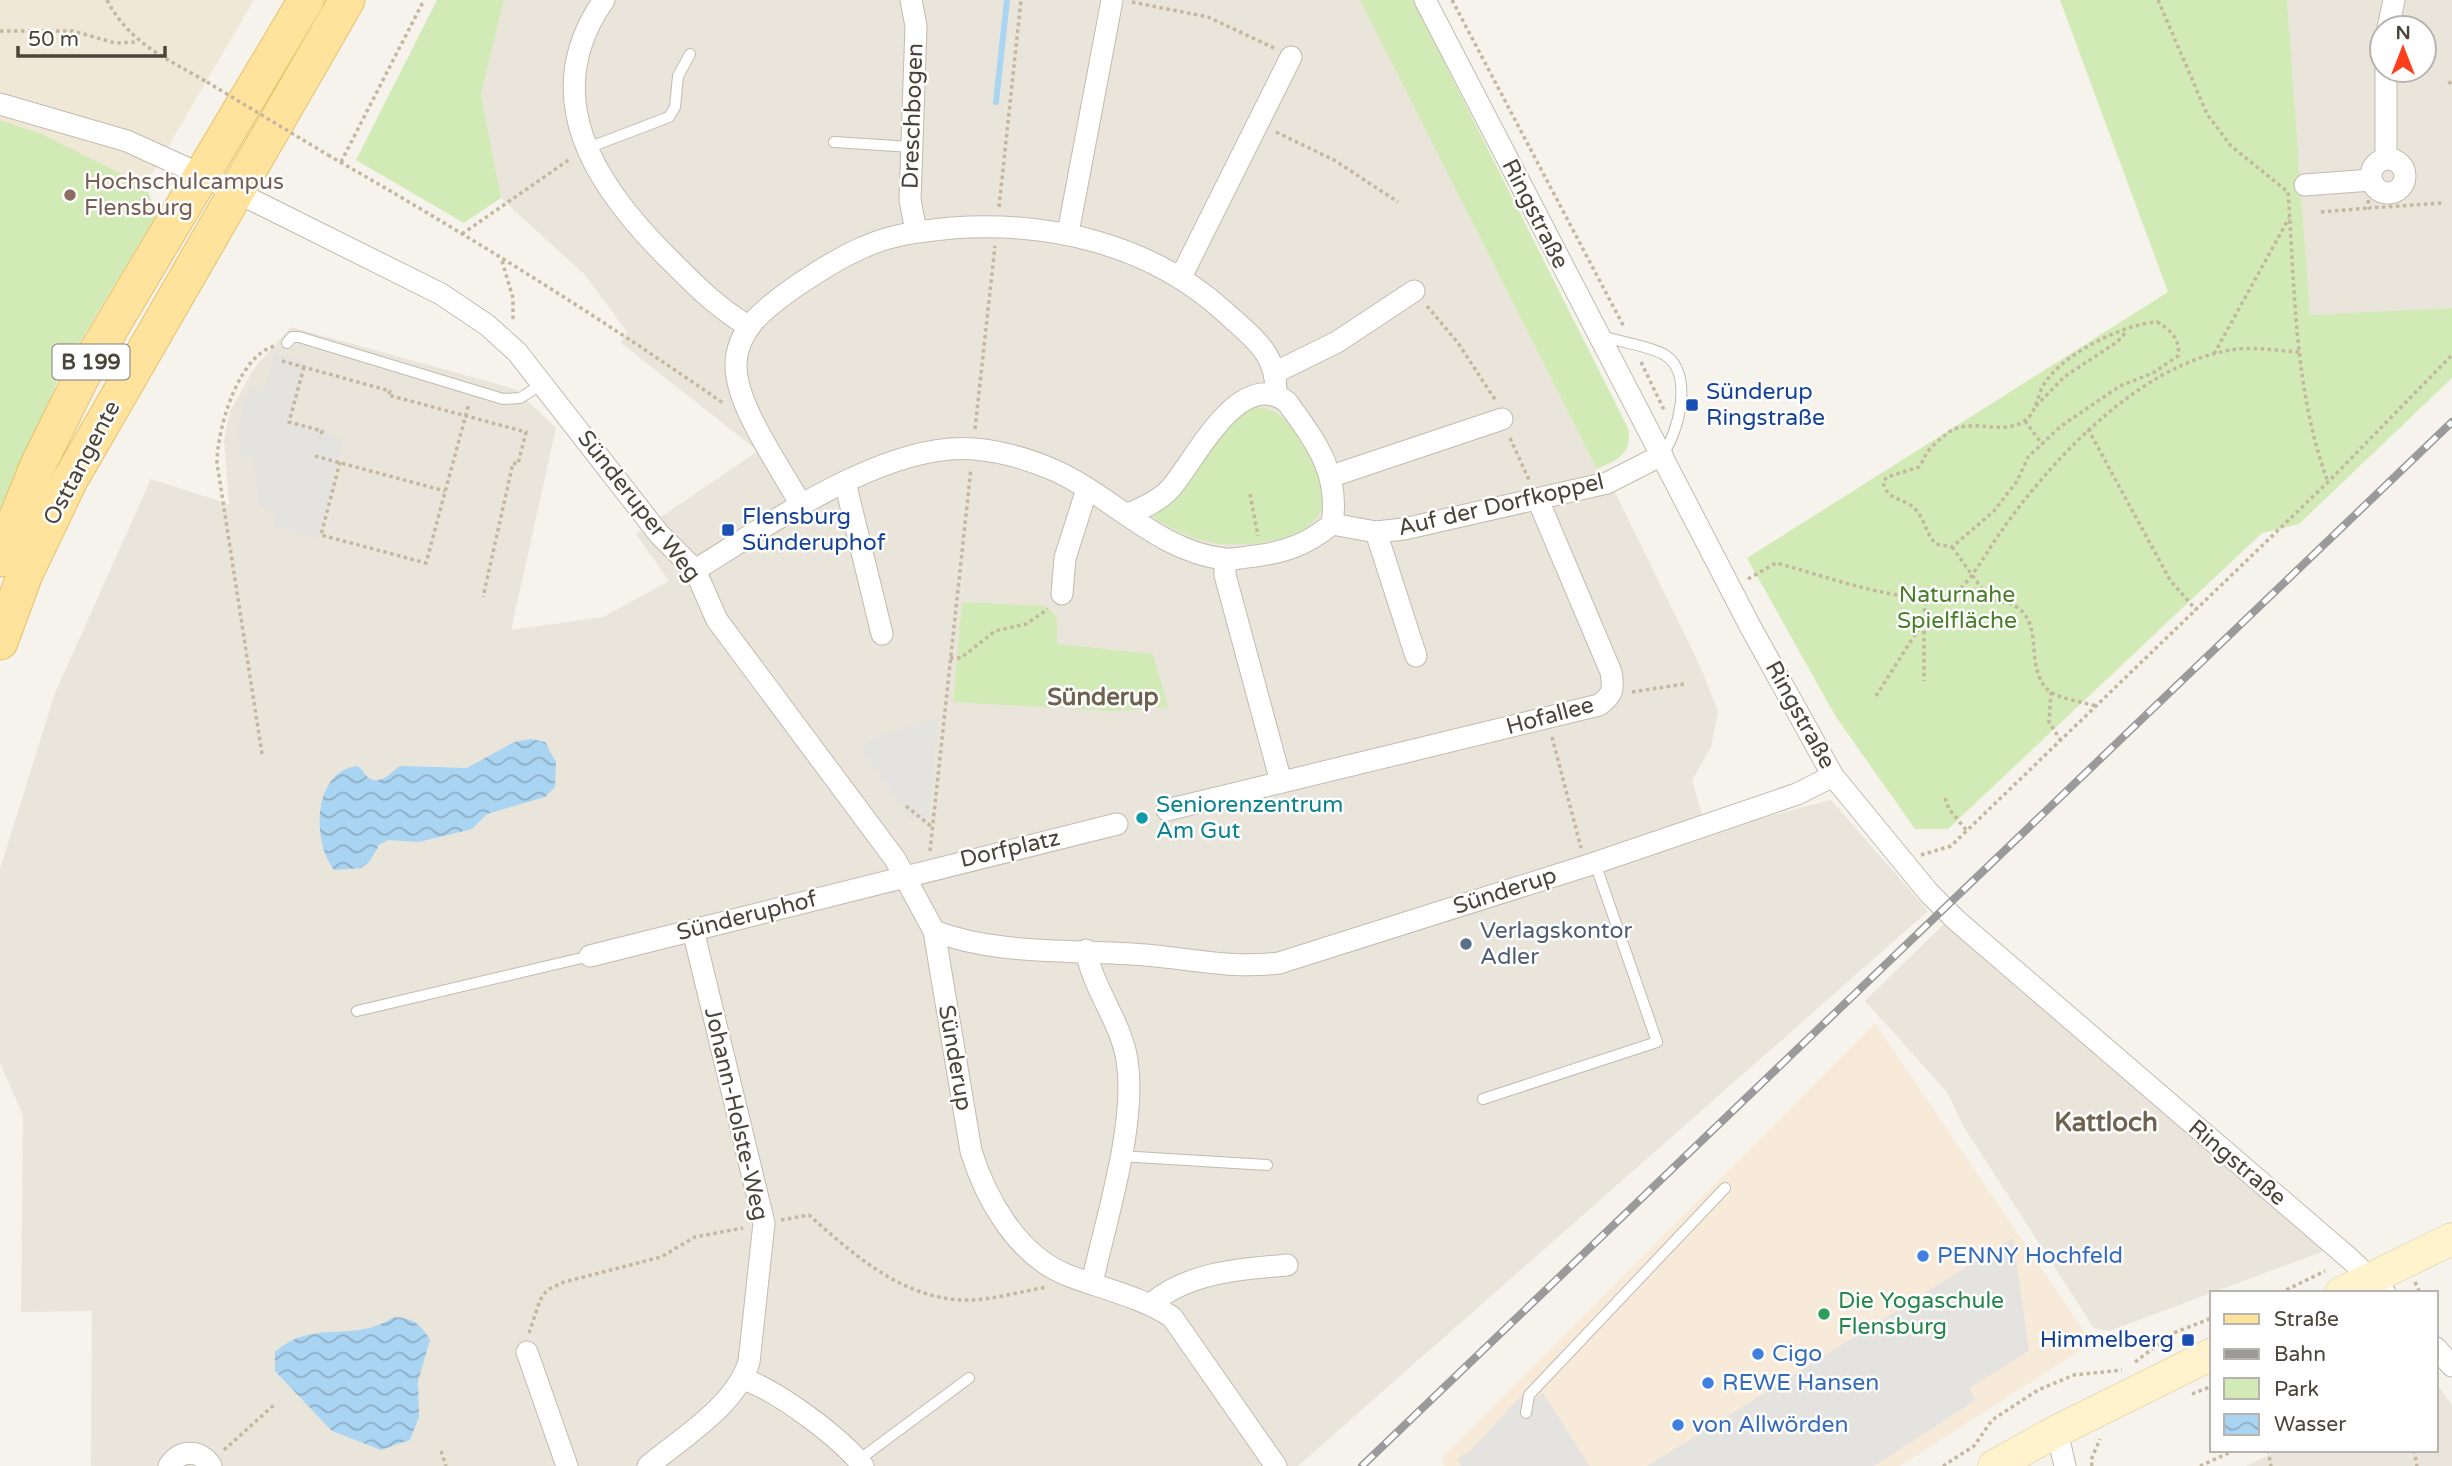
<svg xmlns="http://www.w3.org/2000/svg" width="2452" height="1466" viewBox="0 0 2452 1466" font-family="'Varela Round',sans-serif">
	<style>
		.residential { fill: #eae5da; fill-rule: evenodd }
		.commercial { fill: #f7ead8 }
		.education { fill: #efe8d6 }
		.green { fill: #d2eab5 }
		.parking { fill: #e5e3e0 }
		.water { fill: url(#water-waves) }
		.lines { fill: none; stroke-linecap: round; stroke-linejoin: round }
		.stream { stroke: #a9d4f2; stroke-width: 6 }
		.lane-casing { stroke: #c2bbae; stroke-width: 12 }
		.street-casing { stroke: #c2bbae; stroke-width: 23 }
		.secondary-casing { stroke: #d6c79b; stroke-width: 33 }
		.primary-casing { stroke: #e6c16a; stroke-width: 37 }
		.path { stroke: #c4b79f; stroke-width: 3.5; stroke-dasharray: 3.5 3.5; stroke-linecap: butt }
		.lane { stroke: #fff; stroke-width: 10 }
		.street { stroke: #fff; stroke-width: 21 }
		.secondary { stroke: #fff3cd; stroke-width: 32 }
		.primary { stroke: #ffe39c; stroke-width: 35 }
		.rail-casing { stroke: #9a9a9a; stroke-width: 8 }
		.rail { stroke: #fff; stroke-width: 5; stroke-dasharray: 16; stroke-linecap: butt }
		.path-bridge { stroke: #c4b79f; stroke-width: 3.5; stroke-dasharray: 3.5 3.5; stroke-linecap: butt }
		.education-dot { fill: #8d6e63; stroke: #fff; stroke-width: 2.5 }
		.transit-dot { fill: #1a4fb4; stroke: #fff; stroke-width: 2.5 }
		.culture-dot { fill: #0f9aa8; stroke: #fff; stroke-width: 2.5 }
		.service-dot { fill: #5c6f8a; stroke: #fff; stroke-width: 2.5 }
		.shop-dot { fill: #3f7fe0; stroke: #fff; stroke-width: 2.5 }
		.leisure-dot { fill: #2e9e5b; stroke: #fff; stroke-width: 2.5 }
		.labels { text-anchor: middle; dominant-baseline: central; stroke-width: 5; stroke-linejoin: round; paint-order: stroke }
		.shield { fill: #fff; stroke: #817c74; stroke-width: 2 }
		.shield-label { font-size: 21px; font-weight: bold; fill: #4b4439 }
		.street-label { font-size: 23px; fill: #4b4439; stroke: #fff }
		.education-label { font-size: 23px; fill: #785e54; stroke: #fff; text-anchor: start }
		.transit-label { font-size: 23px; fill: #164399; stroke: #fff; text-anchor: start }
		.park-label { font-size: 23px; fill: #4a7f2a; stroke: #fff }
		.culture-label { font-size: 23px; fill: #0d838f; stroke: #fff; text-anchor: start }
		.service-label { font-size: 23px; fill: #4e5e75; stroke: #fff; text-anchor: start }
		.shop-label { font-size: 23px; fill: #366cbe; stroke: #fff; text-anchor: start }
		.leisure-label { font-size: 23px; fill: #27864d; stroke: #fff; text-anchor: start }
		.neighbourhood-label { font-size: 24px; font-weight: bold; fill: #6e6250; stroke: #fff }
		.quarter-label { font-size: 26px; font-weight: bold; fill: #6e6250; stroke: #fff }
	</style>
	<defs>
		<pattern id="water-waves" width="16" height="10" patternUnits="userSpaceOnUse" patternTransform="scale(1.75)"><rect width="16" height="10" fill="#a9d4f2"/><path d="M0 5q4-4 8 0t8 0" fill="none" stroke="#8caec5"/></pattern>
	</defs>
	<rect width="100%" height="100%" fill="#f6f3ec"/>
	<g class="residential">
		<polygon points="504,0 1360,0 1601,476 1613,488 1701,668 1718,712 1711,747 1692,780 1707,832 1831,800 1928,911 1298,1466 91,1466 92,1311 21,1312 23,1115 0,1063 0,869 55,693 151,479 229,504 224,440 230,411 255,367 291,327 515,389 556,428 511,630 603,617 669,581 636,534 758,451 621,343 627,332 585,275 501,198 481,94"/>
		<path d="M2287 0H2452V308L2310 316ZM2382 28H2424V70H2382Z"/>
		<polygon points="1947,921 2324,1251 2109,1331 2094,1328 1964,1127 1947,1092 1865,1001"/>
		<polygon points="2436,1382 2452,1406 2452,1466 2246,1466 2279,1450 2436,1450"/>
	</g>
	<polygon class="commercial" points="1875,1023 2092,1343 1900,1466 1445,1466 1441,1459"/>
	<polygon class="education" points="0,0 254,0 26,389 0,451"/>
	<g class="green">
		<polygon points="437,0 504,0 481,94 501,198 464,223 356,160"/>
		<path d="M1360 0H1413L1628 428C1633 454 1617 460 1597 469Z"/>
		<polygon points="2060,0 2287,0 2310,315 2452,308 2452,378 2299,524 2262,533 1948,829 1915,829 1836,717 1747,558 2168,292"/>
		<polygon points="0,120 44,135 147,187 156,216 59,377 0,521"/>
		<path d="M1256 407C1281 409 1290 424 1303 445 1313 461 1326 478 1324 498 1321 541 1254 546 1221 544 1201 542 1168 529 1152 516 1163 494 1234 411 1256 407Z"/>
		<polygon points="962,602 1045,606 1057,617 1057,644 1153,654 1168,707 1113,711 953,702"/>
	</g>
	<g class="parking">
		<polygon points="275,353 307,362 292,421 331,431 331,435 344,439 318,539 273,526 277,513 259,506 253,456 240,456 238,424 249,386 264,390"/>
		<polygon points="938,718 928,822 909,818 861,748 883,734"/>
		<polygon points="2013,1238 2029,1351 1969,1388 1976,1400 1874,1466 1647,1466"/>
		<polygon points="1524,1393 1530,1402 1543,1393 1590,1466 1461,1466 1457,1459 1470,1451"/>
	</g>
	<g class="water">
		<path d="M531 739 545 742 556 762 555 787 545 797 487 814 472 829 419 842 388 840 379 845 370 861 361 868 334 870C312 843 312 771 357 766 363 769 364 775 369 778 381 786 392 771 400 766L467 768 514 742Z"/>
		<path d="M394 1317C413 1318 421 1324 430 1340L418 1381 419 1417 410 1440 381 1450 332 1431 275 1371V1352C315 1317 351 1345 394 1317Z"/>
	</g>
	<g class="lines">
		<polyline class="stream" points="996,102 1007,0"/>
		<defs>
			<g id="lane">
				<polyline points="834,142 911,147"/>
				<polyline points="585,149 669,117 675,107 678,76 690,54"/>
				<path d="M1602 336C1619 342 1651 346 1665 355 1694 373 1679 433 1662 455"/>
				<polyline points="287,343 292,337 299,337 503,399 520,398 544,383"/>
				<polyline points="357,1011 590,956"/>
				<polyline points="1483,1099 1657,1042 1595,863"/>
				<polyline points="1120,1156 1267,1165"/>
				<polyline points="1526,1413 1529,1395 1725,1188"/>
				<polyline points="856,1462 969,1378"/>
			</g>
			<g id="street">
				<path d="M604 0C536 97 596 186 667 257 693 283 716 307 748 326"/>
				<polyline points="911,0 916,26 910,200 916,231"/>
				<polyline points="1425,0 1751,628 1833,776 1929,893 1956,920 2350,1259 2385,1293"/>
				<polyline points="2388,28 2394,0"/>
				<polyline points="2386,70 2386,158"/>
				<path d="M0 104 127 141 204 176 441 294 487 325 517 352 659 534 695 570 717 620 895 859 934 931 971 1151C986 1199 1017 1255 1067 1275 1103 1289 1139 1296 1172 1317L1276 1466"/>
				<circle cx="2388" cy="176" r="17"/>
				<polyline points="2305,185 2371,180"/>
				<polyline points="1068,233 1112,0"/>
				<polyline points="1181,277 1291,57"/>
				<polyline points="1276,372 1337,342 1414,291"/>
				<polyline points="1332,476 1502,419"/>
				<polyline points="845,482 882,634"/>
				<path d="M801 505C781 468 737 408 736 367 735 331 764 309 792 289 815 273 838 258 864 247 892 234 922 231 952 228 1050 221 1151 244 1226 313 1254 339 1277 353 1276 394"/>
				<polyline points="1332,524 1376,532 1404,529 1607,483 1662,455"/>
				<polyline points="1376,532 1416,656"/>
				<polyline points="1225,559 1225,575 1281,782"/>
				<path d="M695 570C767 526 886 441 974 449 1001 451 1031 460 1056 471 1113 497 1158 551 1224 559 1233 560 1245 557 1255 556 1286 552 1308 544 1332 524 1340 473 1316 442 1287 402 1239 366 1195 461 1170 489 1159 501 1143 508 1128 514"/>
				<polyline points="1062,594 1065,558 1087,489"/>
				<path d="M1167 810 1599 705C1613 695 1614 689 1611 672L1538 500"/>
				<path d="M934 931C999 956 1076 949 1146 955 1192 959 1232 969 1279 963L1595 863 1797 794 1833 776"/>
				<path d="M1086 950C1093 989 1121 1022 1127 1060 1137 1124 1106 1219 1092 1283"/>
				<polyline points="590,956 1117,824"/>
				<path d="M1151 1304C1188 1272 1241 1269 1287 1265"/>
				<polyline points="2436,1348 2452,1366"/>
				<polyline points="527,1352 567,1466"/>
				<path d="M743 1379C777 1390 841 1438 863 1466"/>
				<polyline points="2057,1431 2065,1466"/>
				<path d="M169 1466C180 1449 200 1449 211 1466"/>
				<path d="M648 1466C683 1437 735 1406 749 1362L764 1223 693 930"/>
			</g>
			<g id="secondary">
				<polyline points="2341,1293 2452,1239"/>
				<polyline points="1994,1466 2057,1431 2212,1354"/>
			</g>
			<g id="primary">
				<polyline points="0,559 38,465 81,378 306,0"/>
				<polyline points="0,642 25,574 70,480 347,0"/>
			</g>
		</defs>
		<use href="#lane" class="lane-casing"/>
		<use href="#street" class="street-casing"/>
		<use href="#secondary" class="secondary-casing"/>
		<use href="#primary" class="primary-casing"/>
		<g class="path">
			<path d="M107 0C130 44 166 58 207 82"/>
			<polyline points="1452,0 1624,327"/>
			<path d="M2158 0 2207 114 2231 146 2288 192C2295 289 2294 391 2328 482"/>
			<polyline points="1132,2 1208,17 1274,48"/>
			<polyline points="0,31 73,31 115,43 138,42"/>
			<polyline points="2449,81 2452,87"/>
			<polyline points="1276,132 1334,160 1398,202"/>
			<path d="M328 155C463 232 595 314 723 403"/>
			<polyline points="341,162 424,0"/>
			<polyline points="2368,200 2369,208 2443,203"/>
			<polyline points="999,207 1021,0"/>
			<polyline points="2321,212 2369,208"/>
			<polyline points="462,234 570,159"/>
			<polyline points="502,261 513,298 513,321"/>
			<polyline points="1427,306 1458,343 1496,401"/>
			<path d="M2157 322C2170 329 2181 340 2178 356L2153 373 2120 386 2061 426 2028 457 2017 481 1994 511 1952 547 1936 544C1926 534 1925 520 1916 510 1905 497 1887 502 1883 482L1887 477 1919 467C1923 462 1923 458 1927 453 1930 448 1940 439 1945 435 1968 415 2000 436 2023 422 2036 414 2036 399 2043 386 2060 355 2123 324 2157 322Z"/>
			<polyline points="2214,354 2289,218"/>
			<polyline points="282,361 390,391 388,395 526,432 518,464 513,463 483,597"/>
			<polyline points="1641,362 1665,412"/>
			<polyline points="304,367 289,422 322,431 320,438"/>
			<polyline points="2036,406 2064,377 2117,342 2127,331"/>
			<polyline points="2025,421 2042,444"/>
			<polyline points="975,429 995,246"/>
			<polyline points="2088,429 2170,580 2196,610"/>
			<polyline points="1510,438 1530,482"/>
			<polyline points="315,456 445,491"/>
			<polyline points="340,462 321,535 426,563 469,403"/>
			<polyline points="1250,494 1258,536"/>
			<path d="M1952 547 1990 600C2056 604 2018 663 2049 691 2060 699 2083 702 2096 706"/>
			<path d="M1748 579 1776 563C1820 574 1909 608 1951 595 1967 589 1989 548 2000 533 2051 460 2139 365 2231 350 2252 346 2278 351 2300 352"/>
			<polyline points="1924,624 1924,681"/>
			<polyline points="950,658 961,658 995,631 1026,624 1048,609"/>
			<polyline points="1632,692 1684,684"/>
			<polyline points="2051,692 2049,722 2061,741"/>
			<polyline points="1876,696 1923,622 1926,599"/>
			<polyline points="1552,737 1581,848"/>
			<path d="M262 754 217 463C217 430 238 355 275 346"/>
			<polyline points="1945,798 1949,809 1967,831"/>
			<polyline points="906,806 932,827"/>
			<polyline points="930,851 971,468"/>
			<polyline points="1921,855 1951,846 2328,482 2452,355"/>
			<path d="M781 1220 809 1215C854 1255 904 1300 967 1300 993 1300 1022 1291 1048 1287"/>
			<polyline points="2415,1282 2420,1293"/>
			<polyline points="2280,1293 2325,1271"/>
			<polyline points="529,1333 540,1300 547,1290 564,1282 661,1257 695,1237 743,1228"/>
			<polyline points="2135,1362 2173,1333 2212,1318"/>
			<polyline points="2192,1394 2212,1386"/>
			<polyline points="224,1450 275,1404"/>
			<polyline points="2268,1450 2271,1466"/>
			<polyline points="2414,1450 2417,1466"/>
			<polyline points="441,1451 446,1466"/>
			<polyline points="1943,1466 1974,1446 1992,1420 2038,1390 2074,1375 2122,1370"/>
			<polyline points="2092,1466 2091,1460 2100,1439"/>
			<polyline points="2200,1466 2235,1450"/>
		</g>
		<use href="#lane" class="lane"/>
		<use href="#street" class="street"/>
		<use href="#secondary" class="secondary"/>
		<use href="#primary" class="primary"/>
		<defs>
			<polyline id="rail" points="1362,1466 2452,422"/>
		</defs>
		<use href="#rail" class="rail-casing"/>
		<use href="#rail" class="rail"/>
		<polyline class="path-bridge" points="207,82 328,155"/>
	</g>
	<circle class="education-dot" cx="70" cy="195" r="7"/>
	<g class="transit-dot">
		<rect x="1685" y="398" width="14" height="14" rx="3.5"/>
		<rect x="721" y="523" width="14" height="14" rx="3.5"/>
		<rect x="2181" y="1333" width="14" height="14" rx="3.5"/>
	</g>
	<circle class="culture-dot" cx="1142" cy="818" r="7"/>
	<circle class="service-dot" cx="1466" cy="944" r="7"/>
	<g class="shop-dot">
		<circle cx="1923" cy="1256" r="7"/>
		<circle cx="1758" cy="1354" r="7"/>
		<circle cx="1708" cy="1383" r="7"/>
		<circle cx="1678" cy="1425" r="7"/>
	</g>
	<circle class="leisure-dot" cx="1824" cy="1314" r="7"/>
	<g class="labels">
		<rect class="shield" x="52.5" y="344.5" width="77" height="35" rx="5"/>
		<g class="shield-label">
			<text x="91" y="362">B 199</text>
		</g>
		<g class="street-label">
			<text transform="translate(913 116) rotate(-88)">Dreschbogen</text>
			<text transform="translate(1535 214) rotate(63)">Ringstraße</text>
			<text transform="translate(82 463) rotate(-62)">Osttangente</text>
			<text transform="translate(1501 505) rotate(-13)">Auf der Dorfkoppel</text>
			<text transform="translate(639 506) rotate(52)">Sünderuper Weg</text>
			<text transform="translate(1800 715) rotate(61)">Ringstraße</text>
			<text transform="translate(1550 716) rotate(-15)">Hofallee</text>
			<text transform="translate(1010 849) rotate(-13)">Dorfplatz</text>
			<text transform="translate(1505 891) rotate(-18)">Sünderup</text>
			<text transform="translate(747 916) rotate(-14)">Sünderuphof</text>
			<text transform="translate(955 1058) rotate(80)">Sünderup</text>
			<text transform="translate(736 1114) rotate(77)">Johann-Holste-Weg</text>
			<text transform="translate(2237 1163) rotate(40)">Ringstraße</text>
		</g>
		<g class="education-label">
			<text x="84" y="182">Hochschulcampus<tspan x="84" dy="26">Flensburg</tspan></text>
		</g>
		<g class="transit-label">
			<text x="1706" y="392">Sünderup<tspan x="1706" dy="26">Ringstraße</tspan></text>
			<text x="742" y="517">Flensburg<tspan x="742" dy="26">Sünderuphof</tspan></text>
			<text x="2174" y="1340" text-anchor="end">Himmelberg</text>
		</g>
		<g class="park-label">
			<text x="1957" y="595">Naturnahe<tspan x="1957" dy="26">Spielfläche</tspan></text>
		</g>
		<g class="culture-label">
			<text x="1156" y="805">Seniorenzentrum<tspan x="1156" dy="26">Am Gut</tspan></text>
		</g>
		<g class="service-label">
			<text x="1480" y="931">Verlagskontor<tspan x="1480" dy="26">Adler</tspan></text>
		</g>
		<g class="shop-label">
			<text x="1937" y="1256">PENNY Hochfeld</text>
			<text x="1772" y="1354">Cigo</text>
			<text x="1722" y="1383">REWE Hansen</text>
			<text x="1692" y="1425">von Allwörden</text>
		</g>
		<g class="leisure-label">
			<text x="1838" y="1301">Die Yogaschule<tspan x="1838" dy="26">Flensburg</tspan></text>
		</g>
		<g class="neighbourhood-label">
			<text x="1103" y="697">Sünderup</text>
		</g>
		<g class="quarter-label">
			<text x="2106" y="1122">Kattloch</text>
		</g>
	</g>
	<rect x="2210" y="1291" width="228" height="161" fill="#ffffff" stroke="#b7b4b0" stroke-width="2"/>
	<rect x="2224" y="1314" width="35" height="10" fill="#ffe39c" stroke="#b7b4b0" stroke-width="2"/>
	<text x="2274" y="1326" font-size="21" fill="#4b4439">Straße</text>
	<rect x="2224" y="1349" width="35" height="10" fill="#9a9a9a" stroke="#b7b4b0" stroke-width="2"/>
	<text x="2274" y="1361" font-size="21" fill="#4b4439">Bahn</text>
	<rect x="2224" y="1378" width="35" height="21" fill="#d2eab5" stroke="#b7b4b0" stroke-width="2"/>
	<text x="2274" y="1396" font-size="21" fill="#4b4439">Park</text>
	<rect x="2224" y="1414" width="35" height="21" fill="url(#water-waves)" stroke="#b7b4b0" stroke-width="2"/>
	<text x="2274" y="1431" font-size="21" fill="#4b4439">Wasser</text>
	<g transform="translate(2403 49)"><circle r="33" fill="#ffffff" stroke="#b7b4b0" stroke-width="2"/>
	<path d="M0-5L12 26L0 18L-12 26Z" fill="#fc3f1d"/>
	<text y="-10" font-size="19" font-weight="bold" text-anchor="middle" fill="#4b4439">N</text>
	</g>
	<path d="M18 46v10h147v-10" fill="none" stroke="#4b4439" stroke-width="3.5"/>
	<text x="28" y="46" font-size="21" fill="#4b4439" stroke="#ffffff" stroke-width="5" paint-order="stroke">50 m</text>
</svg>
